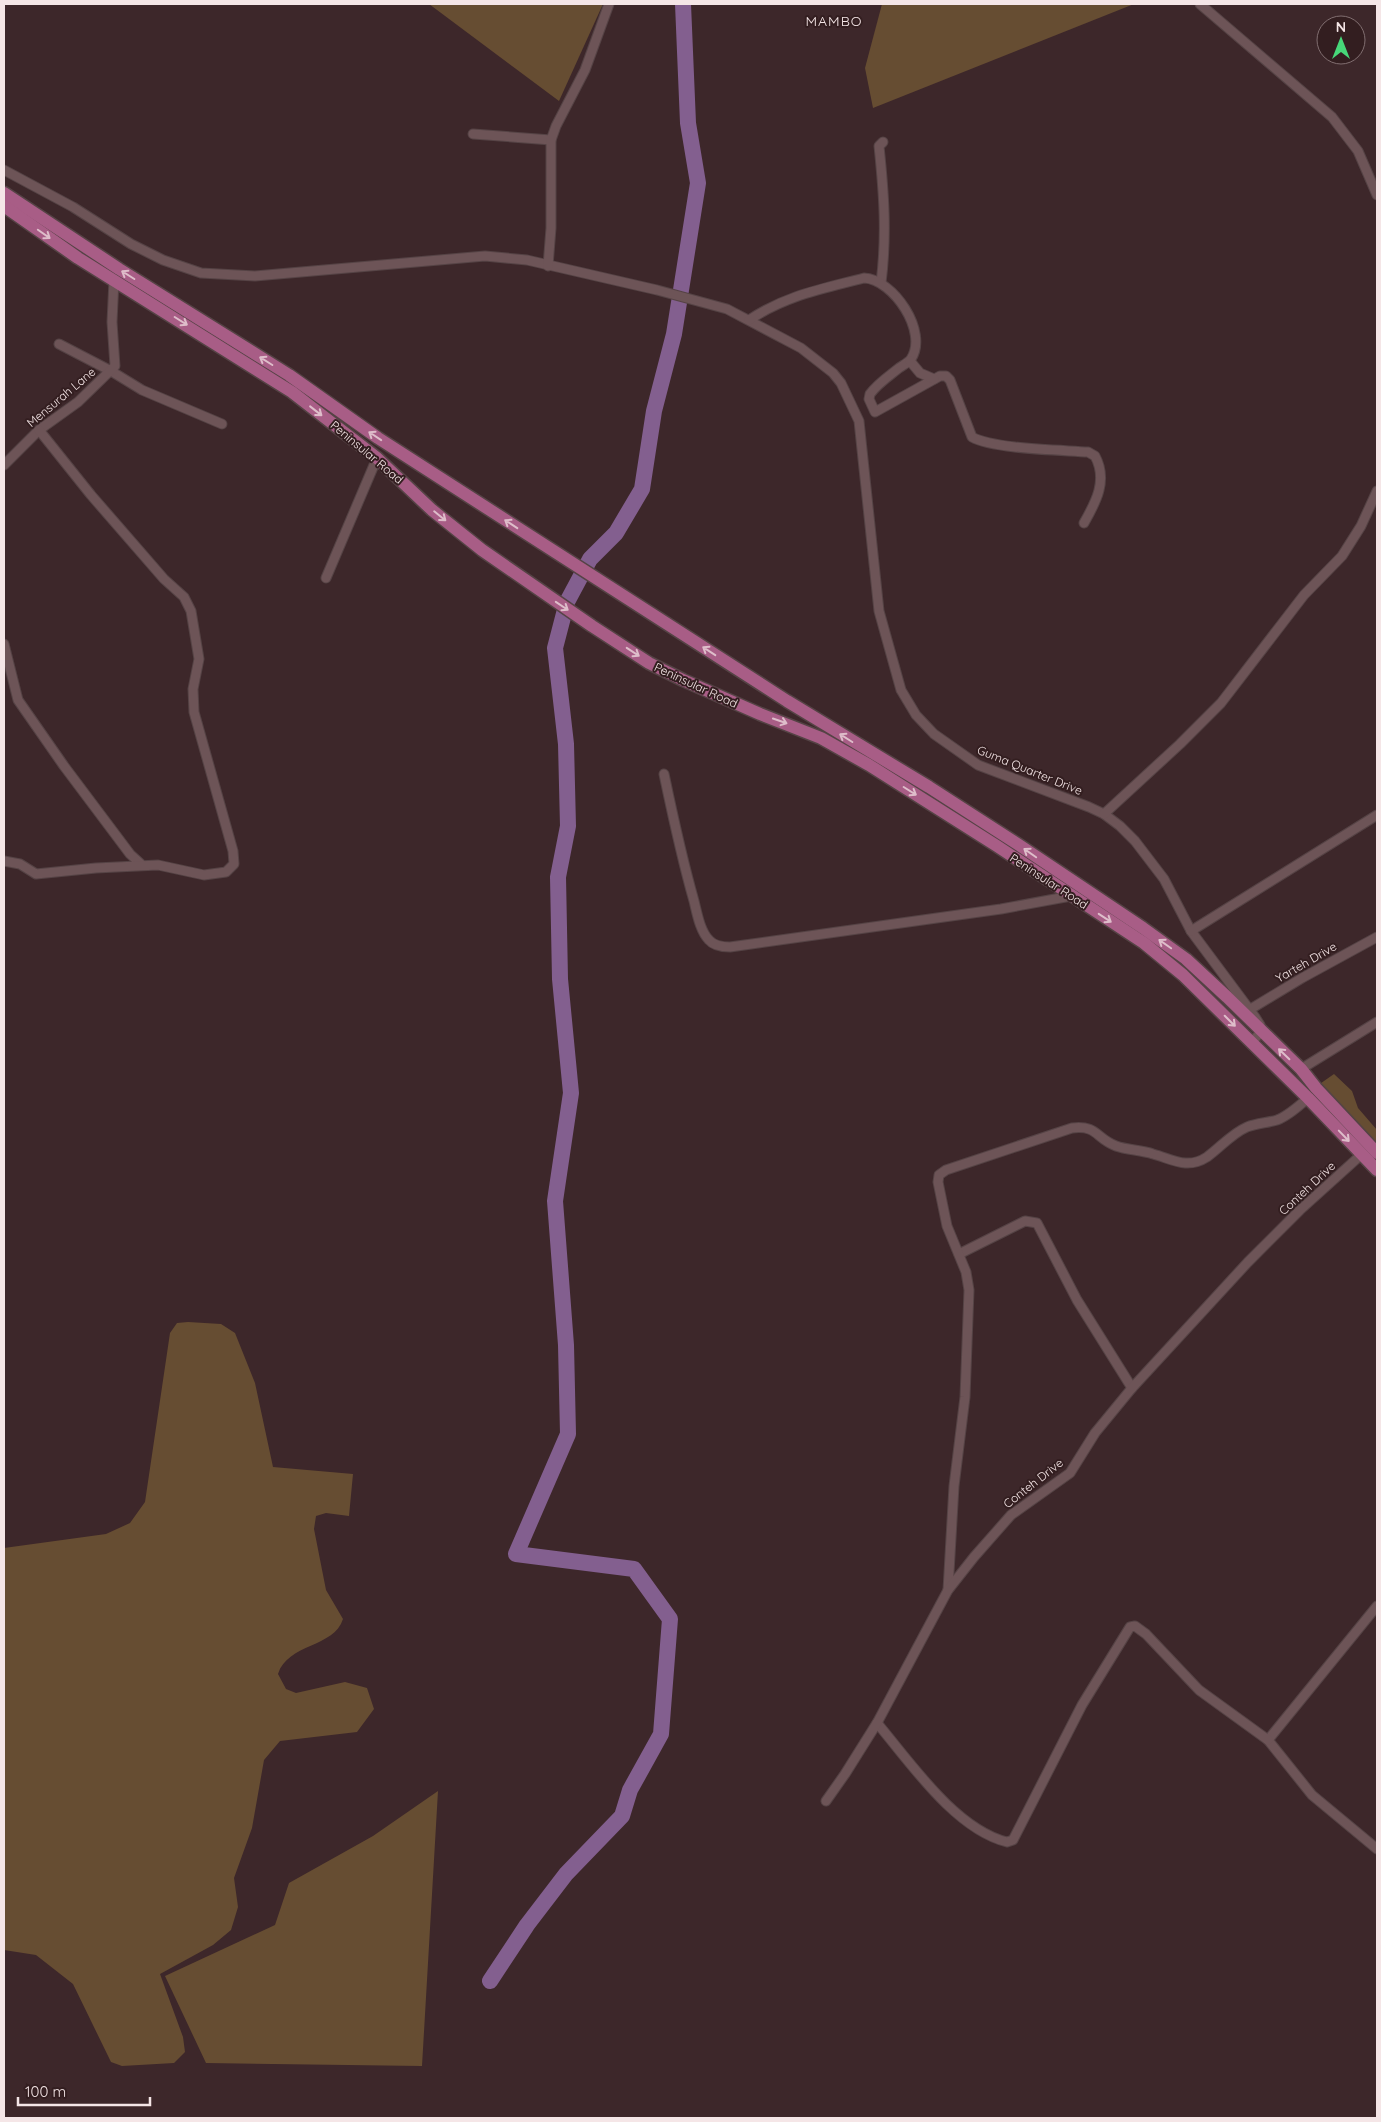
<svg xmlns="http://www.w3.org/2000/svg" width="1381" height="2122" viewBox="0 0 1381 2122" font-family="Quicksand,sans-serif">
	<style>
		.green { fill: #664d32 }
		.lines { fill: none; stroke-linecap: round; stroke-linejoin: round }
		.river { stroke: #835f8f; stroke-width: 16 }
		.street-casing { stroke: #554345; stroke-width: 11 }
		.primary-casing { stroke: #554345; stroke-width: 15 }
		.street { stroke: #6d5457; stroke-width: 9 }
		.primary { stroke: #a85d86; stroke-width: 12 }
		.oneway { stroke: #debdca }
		.labels { text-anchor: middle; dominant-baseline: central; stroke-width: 4; stroke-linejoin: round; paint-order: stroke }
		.street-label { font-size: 12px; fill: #f5e6e7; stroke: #331e20 }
		.neighbourhood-label { font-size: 14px; letter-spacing: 1px; fill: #f5e6e7; stroke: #331e20 }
	</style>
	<rect width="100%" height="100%" fill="#3d272a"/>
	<g class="green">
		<polygon points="429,4 603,4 559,101"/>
		<polygon points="882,4 1134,4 873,108 865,68"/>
		<polygon points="1334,1074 1352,1091 1358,1108 1377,1130 1377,1156 1314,1088"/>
		<path d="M188 1322 221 1324 235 1333 255 1383 273 1467 353 1474 349 1516 326 1513 316 1516 314 1529 326 1590 343 1619C334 1648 288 1643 278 1674L286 1689 296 1693 345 1682 367 1688 374 1709 357 1732 280 1741 264 1760 252 1828 234 1878 238 1907 231 1930 213 1945 160 1974 183 2037 185 2052 174 2063 122 2066 111 2062 73 1984 36 1955 4 1950V1548L106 1534 130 1523 145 1502 170 1333 177 1323Z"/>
		<polygon points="438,1791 422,2066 206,2063 165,1976 275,1925 289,1883 373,1836"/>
	</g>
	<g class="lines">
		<polyline class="river" points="490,1981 527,1925 566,1874 622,1816 630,1790 661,1734 670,1619 634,1569 516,1554 568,1434 566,1345 555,1201 571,1093 560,979 558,877 568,826 566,744 555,648 567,602 590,559 616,533 642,489 654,411 674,334 698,183 688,123 683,4"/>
		<defs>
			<g id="street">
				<polyline points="1200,4 1332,117 1358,151 1377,195"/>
				<polyline points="473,134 551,140"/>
				<polyline points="4,170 73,207 131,244 163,260 201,273 255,276 485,256 527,260 657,290 727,309 801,348 833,373 841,383 859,421 879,611 901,690 916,715 934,734 978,765 1089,807 1104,814 1120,826 1135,841 1164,879 1191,931 1255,1017 1260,1025 1261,1032 1251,1043"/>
				<polyline points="548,266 551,228 551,140 556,126 585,70 609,4"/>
				<path d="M881 283C887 235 884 194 879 146L883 142"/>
				<path d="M749 320C787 295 822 289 864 278 893 279 929 332 911 359 908 363 903 365 899 368 889 376 877 384 870 394L869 399 875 412 940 376H946L950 380 972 437C993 449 1061 450 1088 452L1095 456C1108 480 1096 502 1084 523"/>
				<polyline points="59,344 111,371 142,390 222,424"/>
				<polyline points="910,361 920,373 934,379"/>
				<polyline points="4,465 39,430 78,402 115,366 112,322 114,280"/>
				<polyline points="326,578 377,458"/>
				<polyline points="4,644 18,700 64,766 130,854 142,865"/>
				<path d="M664 774C673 817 682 859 694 901 697 913 700 931 709 940 714 946 723 947 730 947L1001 909 1071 896"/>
				<polyline points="1104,814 1180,744 1221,703 1304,595 1342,556 1361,526 1377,491"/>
				<polyline points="4,861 20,864 36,874 96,868 158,865 204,875 226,872 234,864 233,851 194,712 193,689 199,659 191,611 184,597 164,579 91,495 39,430"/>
				<polyline points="1191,931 1377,815"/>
				<polyline points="1249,1010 1302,978 1377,937"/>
				<polyline points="1301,1069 1377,1022"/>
				<polyline points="959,1254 1025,1221 1037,1223 1077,1300 1132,1388"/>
				<path d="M948 1590 954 1486 965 1397 969 1290 966 1272 947 1226 938 1182 939 1175 946 1170 1072 1128C1098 1125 1095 1138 1116 1146 1127 1150 1141 1150 1153 1154 1172 1159 1187 1170 1207 1157 1221 1147 1231 1134 1247 1127 1257 1123 1267 1123 1277 1120 1288 1116 1299 1106 1308 1098"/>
				<polyline points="1377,1606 1268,1740 1312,1795 1377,1849"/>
				<path d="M877 1723C910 1762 955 1829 1007 1842L1013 1840 1082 1705 1130 1627 1135 1626 1146 1634 1199 1690 1268 1740"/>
				<polyline points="826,1801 845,1774 877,1723 948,1590 974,1557 1011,1515 1070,1473 1095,1433 1132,1388 1248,1262 1300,1210 1362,1154"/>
			</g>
			<g id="primary">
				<polyline points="4,193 119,269 289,375 378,438 787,701 929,787 1019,845 1143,928 1186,959 1227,997 1301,1069 1316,1088 1377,1153"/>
				<polyline points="4,206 78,258 292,392 377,458 432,510 482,550 592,626 649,663 683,680 760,714 821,738 869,765 997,846 1144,943 1183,975 1308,1098 1377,1170"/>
			</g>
		</defs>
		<use href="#street" class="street-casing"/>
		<use href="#primary" class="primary-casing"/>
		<use href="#street" class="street"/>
		<use href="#primary" class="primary"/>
	</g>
	<defs><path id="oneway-shaft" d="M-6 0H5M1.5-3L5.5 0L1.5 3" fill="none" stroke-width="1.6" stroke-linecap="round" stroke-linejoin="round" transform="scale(1.25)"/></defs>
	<g class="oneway">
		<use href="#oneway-shaft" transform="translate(44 234) rotate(35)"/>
		<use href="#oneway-shaft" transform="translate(128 275) rotate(-148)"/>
		<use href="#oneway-shaft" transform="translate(181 321) rotate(32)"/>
		<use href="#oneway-shaft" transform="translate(266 361) rotate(-148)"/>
		<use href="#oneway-shaft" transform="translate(316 411) rotate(38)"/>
		<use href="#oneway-shaft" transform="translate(375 436) rotate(-146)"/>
		<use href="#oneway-shaft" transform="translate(440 516) rotate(39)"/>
		<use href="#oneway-shaft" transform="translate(511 524) rotate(-147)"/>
		<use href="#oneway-shaft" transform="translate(562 606) rotate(34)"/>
		<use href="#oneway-shaft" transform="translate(709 651) rotate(-147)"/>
		<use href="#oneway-shaft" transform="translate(633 652) rotate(33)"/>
		<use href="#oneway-shaft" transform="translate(780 721) rotate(19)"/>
		<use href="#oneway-shaft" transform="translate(846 738) rotate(-148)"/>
		<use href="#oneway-shaft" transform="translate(910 791) rotate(32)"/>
		<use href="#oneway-shaft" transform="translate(1030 853) rotate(-145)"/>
		<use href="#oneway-shaft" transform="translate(1105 918) rotate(33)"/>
		<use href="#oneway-shaft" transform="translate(1165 944) rotate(-145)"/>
		<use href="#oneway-shaft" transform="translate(1230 1021) rotate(45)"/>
		<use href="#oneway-shaft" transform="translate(1284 1054) rotate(-136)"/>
		<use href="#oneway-shaft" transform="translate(1344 1136) rotate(46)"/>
	</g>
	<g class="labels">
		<g class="street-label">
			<text transform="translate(61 397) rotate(-40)">Mensurah Lane</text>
			<text transform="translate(367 452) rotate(40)">Peninsular Road</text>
			<text transform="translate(696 685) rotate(25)">Peninsular Road</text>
			<text transform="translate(1030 770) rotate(22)">Guma Quarter Drive</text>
			<text transform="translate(1049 881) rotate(33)">Peninsular Road</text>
			<text transform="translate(1306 962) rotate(-30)">Yarteh Drive</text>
			<text transform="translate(1307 1188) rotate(-43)">Conteh Drive</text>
			<text transform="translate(1033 1483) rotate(-38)">Conteh Drive</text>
		</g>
		<g class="neighbourhood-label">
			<text x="834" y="21">MAMBO</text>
		</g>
	</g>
	<rect width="1381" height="2122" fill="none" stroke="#f5e6e7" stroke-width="10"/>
	<g transform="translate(1341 40)"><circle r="24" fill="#331e20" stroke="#816e70"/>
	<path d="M0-4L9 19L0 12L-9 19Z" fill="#47d779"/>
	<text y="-8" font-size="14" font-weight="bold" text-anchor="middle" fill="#f5e6e7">N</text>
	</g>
	<path d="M18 2097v8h132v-8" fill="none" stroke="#f5e6e7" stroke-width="2.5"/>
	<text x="25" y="2097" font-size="15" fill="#f5e6e7" stroke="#331e20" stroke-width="4" paint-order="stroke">100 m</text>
</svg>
